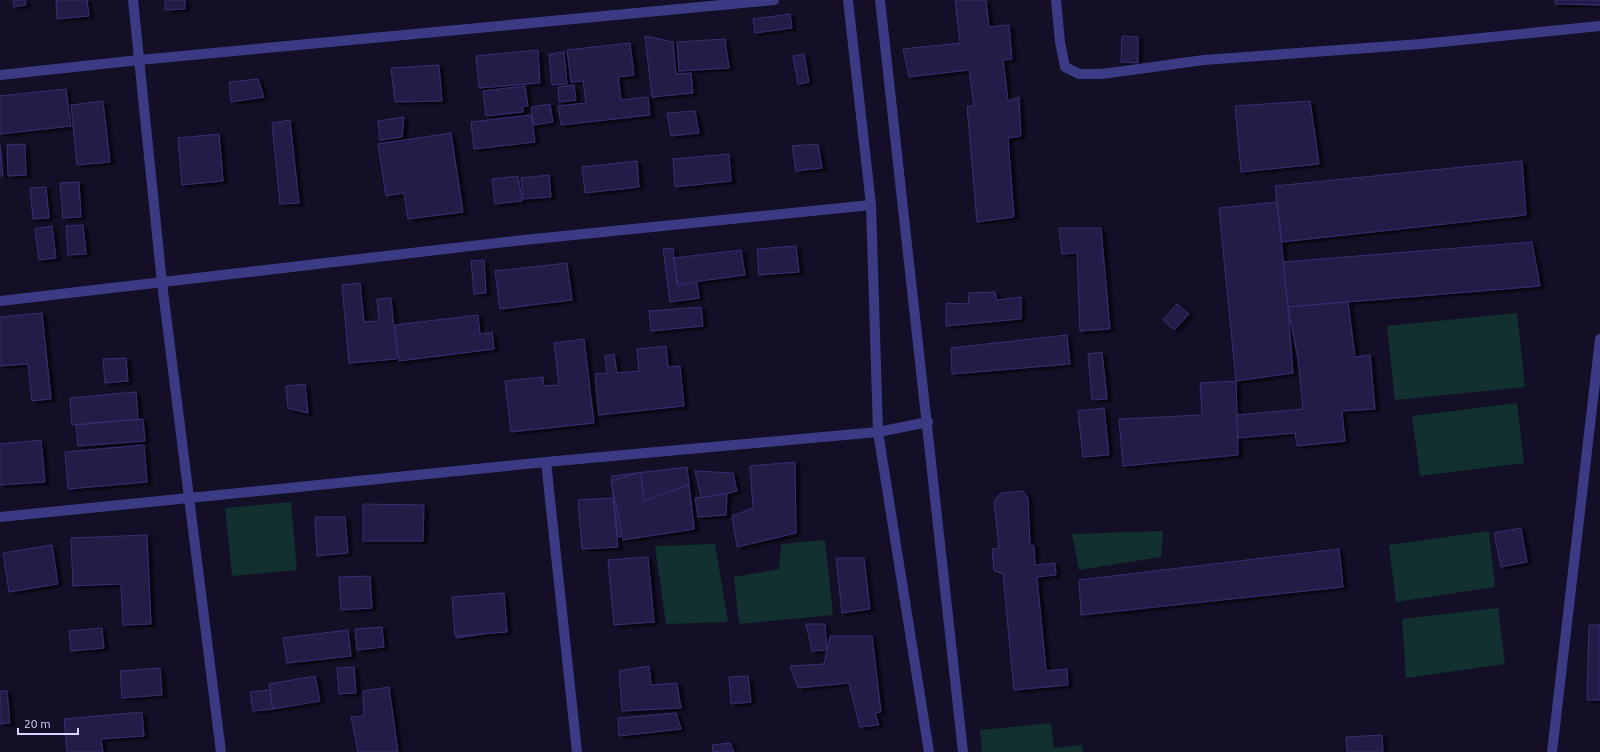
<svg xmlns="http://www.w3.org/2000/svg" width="1600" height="752" viewBox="0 0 1600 752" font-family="Ubuntu,sans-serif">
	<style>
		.green { fill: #12302f }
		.building { fill: #241b47; stroke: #3b2d73; filter: url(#shadow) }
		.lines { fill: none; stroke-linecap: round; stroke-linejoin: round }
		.service { stroke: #3d3a85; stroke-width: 10 }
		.minor { stroke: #3d3a85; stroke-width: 10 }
	</style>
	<defs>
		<filter id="shadow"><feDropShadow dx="4.5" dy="2.5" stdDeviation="1" flood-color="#0009"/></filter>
	</defs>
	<rect width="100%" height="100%" fill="#130f26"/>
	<g class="green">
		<polygon points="1517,313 1525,387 1395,400 1387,326"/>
		<polygon points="1517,403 1524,463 1420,476 1412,416"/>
		<polygon points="291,502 297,570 232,576 225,508"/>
		<polygon points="1163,531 1161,557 1079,570 1072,534"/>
		<polygon points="1489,531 1495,587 1396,602 1389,545"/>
		<polygon points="825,540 833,615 739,624 734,577 779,569 781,544"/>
		<polygon points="715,544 728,622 666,624 655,546"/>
		<polygon points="1498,608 1505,664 1406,678 1402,619"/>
		<polygon points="1051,723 1054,748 1082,745 1083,752 982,752 980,730"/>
	</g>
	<g class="building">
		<polygon points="13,0 25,0 26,5 14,7"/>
		<polygon points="56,0 87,0 89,16 57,19"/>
		<polygon points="165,0 185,0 185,9 165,10"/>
		<polygon points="955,0 986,0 989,27 1009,25 1012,59 1003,60 1008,101 1019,97 1021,136 1008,138 1014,217 977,222 967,106 974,106 969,70 909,77 903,49 960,43"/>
		<polygon points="1555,0 1600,0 1600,5 1555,4"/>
		<polygon points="790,14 792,28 755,33 753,19"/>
		<polygon points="645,36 673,42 676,74 691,73 693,93 652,97"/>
		<polygon points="1122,36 1138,37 1138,63 1121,62"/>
		<polygon points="725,39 729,68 679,71 677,42"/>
		<polygon points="630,43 634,75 618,77 621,100 648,97 650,115 561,125 558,106 586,103 583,81 571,82 567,50"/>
		<polygon points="538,50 540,83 479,88 476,56"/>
		<polygon points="564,52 567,84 552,85 549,54"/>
		<polygon points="804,54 809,82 798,84 793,56"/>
		<polygon points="439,65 442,101 395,102 391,68"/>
		<polygon points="258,79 264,97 231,102 229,82"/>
		<polygon points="574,85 576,100 559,102 558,87"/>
		<polygon points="525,86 528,106 523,106 523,112 486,116 483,91"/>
		<polygon points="66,89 71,126 0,134 0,96"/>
		<polygon points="103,101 110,162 77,165 71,105"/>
		<polygon points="1310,101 1319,164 1241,172 1235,106"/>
		<polygon points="550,104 553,122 534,125 531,107"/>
		<polygon points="695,111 699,133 671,136 667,113"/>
		<polygon points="531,115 535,142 474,149 471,122"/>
		<polygon points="404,117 402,137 380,140 378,121"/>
		<polygon points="290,120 299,203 280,204 272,123"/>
		<polygon points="451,133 463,212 408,219 404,193 386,196 378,144"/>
		<polygon points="219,134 223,181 182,185 178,138"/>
		<polygon points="25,144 26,175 8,176 7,145"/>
		<polygon points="818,144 822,168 796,171 792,146"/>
		<polygon points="0,145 3,176 0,176"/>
		<polygon points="729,154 731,181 675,187 673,159"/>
		<polygon points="637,161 639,187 585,193 582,167"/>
		<polygon points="1522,161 1526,215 1282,242 1275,186"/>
		<polygon points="549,175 551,197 523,199 521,178"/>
		<polygon points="518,176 522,201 495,204 492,179"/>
		<polygon points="79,182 81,217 63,218 60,183"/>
		<polygon points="46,187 49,218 33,219 30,188"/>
		<polygon points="1277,202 1288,307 1293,373 1236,381 1219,208"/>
		<polygon points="83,225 86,254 68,255 66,226"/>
		<polygon points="52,226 56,258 39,260 35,229"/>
		<polygon points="1059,228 1101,228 1110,329 1080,331 1077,253 1062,254"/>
		<polygon points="1532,242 1540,286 1288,307 1283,262"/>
		<polygon points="796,246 799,272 759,275 757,249"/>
		<polygon points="673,248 677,286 697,283 699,298 670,302 663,249"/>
		<polygon points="741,250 745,275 678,284 674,258"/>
		<polygon points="484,260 486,293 474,294 471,261"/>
		<polygon points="567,263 572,300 500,309 495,271"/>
		<polygon points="360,283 364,322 379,321 377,299 391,298 397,359 349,363 342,285"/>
		<polygon points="995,292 997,300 1021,297 1021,319 946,326 946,303 969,304 968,293"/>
		<polygon points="1348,302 1355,357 1370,355 1375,409 1342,411 1345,441 1297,446 1295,433 1237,438 1237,415 1303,409 1298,359 1288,307"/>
		<polygon points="1177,304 1189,314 1174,330 1163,320"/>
		<polygon points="701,307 703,326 651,331 649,311"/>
		<polygon points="42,313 51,399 32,401 28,364 0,366 0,317"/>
		<polygon points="478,315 480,334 492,332 494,349 399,361 395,325"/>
		<polygon points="1067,335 1070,364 952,374 951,348"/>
		<polygon points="584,339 594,423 511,432 505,381 543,377 544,386 559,385 554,343"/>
		<polygon points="666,346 668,367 680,366 684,406 599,415 595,374 607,373 605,356 614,354 617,373 639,371 637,349"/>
		<polygon points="1102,352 1107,399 1092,400 1088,354"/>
		<polygon points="126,358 128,381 105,383 103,359"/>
		<polygon points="1236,381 1238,455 1123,466 1119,419 1202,415 1200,383"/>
		<polygon points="305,384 308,413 288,408 286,386"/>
		<polygon points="136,392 138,419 72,425 70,398"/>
		<polygon points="1104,408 1109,455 1083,457 1078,411"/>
		<polygon points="143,419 145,441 78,446 76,425"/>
		<polygon points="41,440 45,482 0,485 0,444"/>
		<polygon points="144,445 147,482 68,489 65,452"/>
		<polygon points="795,462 796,533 737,547 732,516 753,508 750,466"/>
		<polygon points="687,467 694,529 618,537 611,476"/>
		<polygon points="695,471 733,473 737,491 702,500"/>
		<polygon points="641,472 644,501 689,485 694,529 623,540 611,481"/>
		<polygon points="1023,491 1028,498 1030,544 1034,546 1035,565 1055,563 1056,575 1037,577 1046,671 1067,669 1068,685 1014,690 1003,574 994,571 992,549 999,548 994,501 1001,493"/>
		<polygon points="727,494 726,515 698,517 695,498"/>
		<polygon points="613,498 618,547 582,549 578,500"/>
		<polygon points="363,504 424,505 423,541 363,541"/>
		<polygon points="315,517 345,517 348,553 317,556"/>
		<polygon points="1521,528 1527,562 1501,567 1494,533"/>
		<polygon points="147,535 151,624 123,625 121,584 73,586 71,538"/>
		<polygon points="52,545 58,584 9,592 3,553"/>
		<polygon points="1339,549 1343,587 1081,615 1079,580"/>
		<polygon points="648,557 654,622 614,625 608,560"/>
		<polygon points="836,558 864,558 870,609 842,613"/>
		<polygon points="370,576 372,608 341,610 339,577"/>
		<polygon points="502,593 503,631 457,638 455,599"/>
		<polygon points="504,593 507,632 455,636 452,597"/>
		<polygon points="806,624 825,624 827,650 812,651"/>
		<polygon points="1589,625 1600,625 1600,700 1587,700"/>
		<polygon points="382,627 384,647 357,650 355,629"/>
		<polygon points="102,628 104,648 71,651 69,631"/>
		<polygon points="348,630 351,656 287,663 283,638"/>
		<polygon points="830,636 872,636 881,712 875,713 879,725 860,727 849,683 798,688 790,666 824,664"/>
		<polygon points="649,666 651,685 677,683 681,708 622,711 619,671"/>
		<polygon points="354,667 356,693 339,694 337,668"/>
		<polygon points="160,668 162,695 122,698 120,671"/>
		<polygon points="315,676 320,701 273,709 269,684"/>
		<polygon points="748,676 751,702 731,704 729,677"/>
		<polygon points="389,687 398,752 358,752 351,717 364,716 363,691"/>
		<polygon points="270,690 273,709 253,711 250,692"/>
		<polygon points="0,691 7,691 10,723 0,724"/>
		<polygon points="142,712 144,736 101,739 103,752 67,752 64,719"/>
		<polygon points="676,713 681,729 619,736 618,718"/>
		<polygon points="1382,735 1383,752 1347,752 1346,737"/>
		<polygon points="730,743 734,752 713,752 712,745"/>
	</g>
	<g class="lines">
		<polyline class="service" points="1056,0 1060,42 1065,67 1079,74 1102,74 1204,60 1421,44 1600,26"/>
		<g class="minor">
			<polyline points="133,0 162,283 221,752"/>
			<polyline points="848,0 871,205 878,432 929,752"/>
			<polyline points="880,0 963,752"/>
			<polyline points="0,75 139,60 774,0"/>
			<polyline points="0,301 514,241 871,205"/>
			<polyline points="546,462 577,752"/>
			<polyline points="0,517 546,462 878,432 928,422"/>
			<polyline points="1552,752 1600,339"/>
		</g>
	</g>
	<path d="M18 728v6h60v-6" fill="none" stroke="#d9d4ff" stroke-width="2"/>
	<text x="24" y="728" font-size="12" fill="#d9d4ff" stroke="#130f26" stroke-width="3" paint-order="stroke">20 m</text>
</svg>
